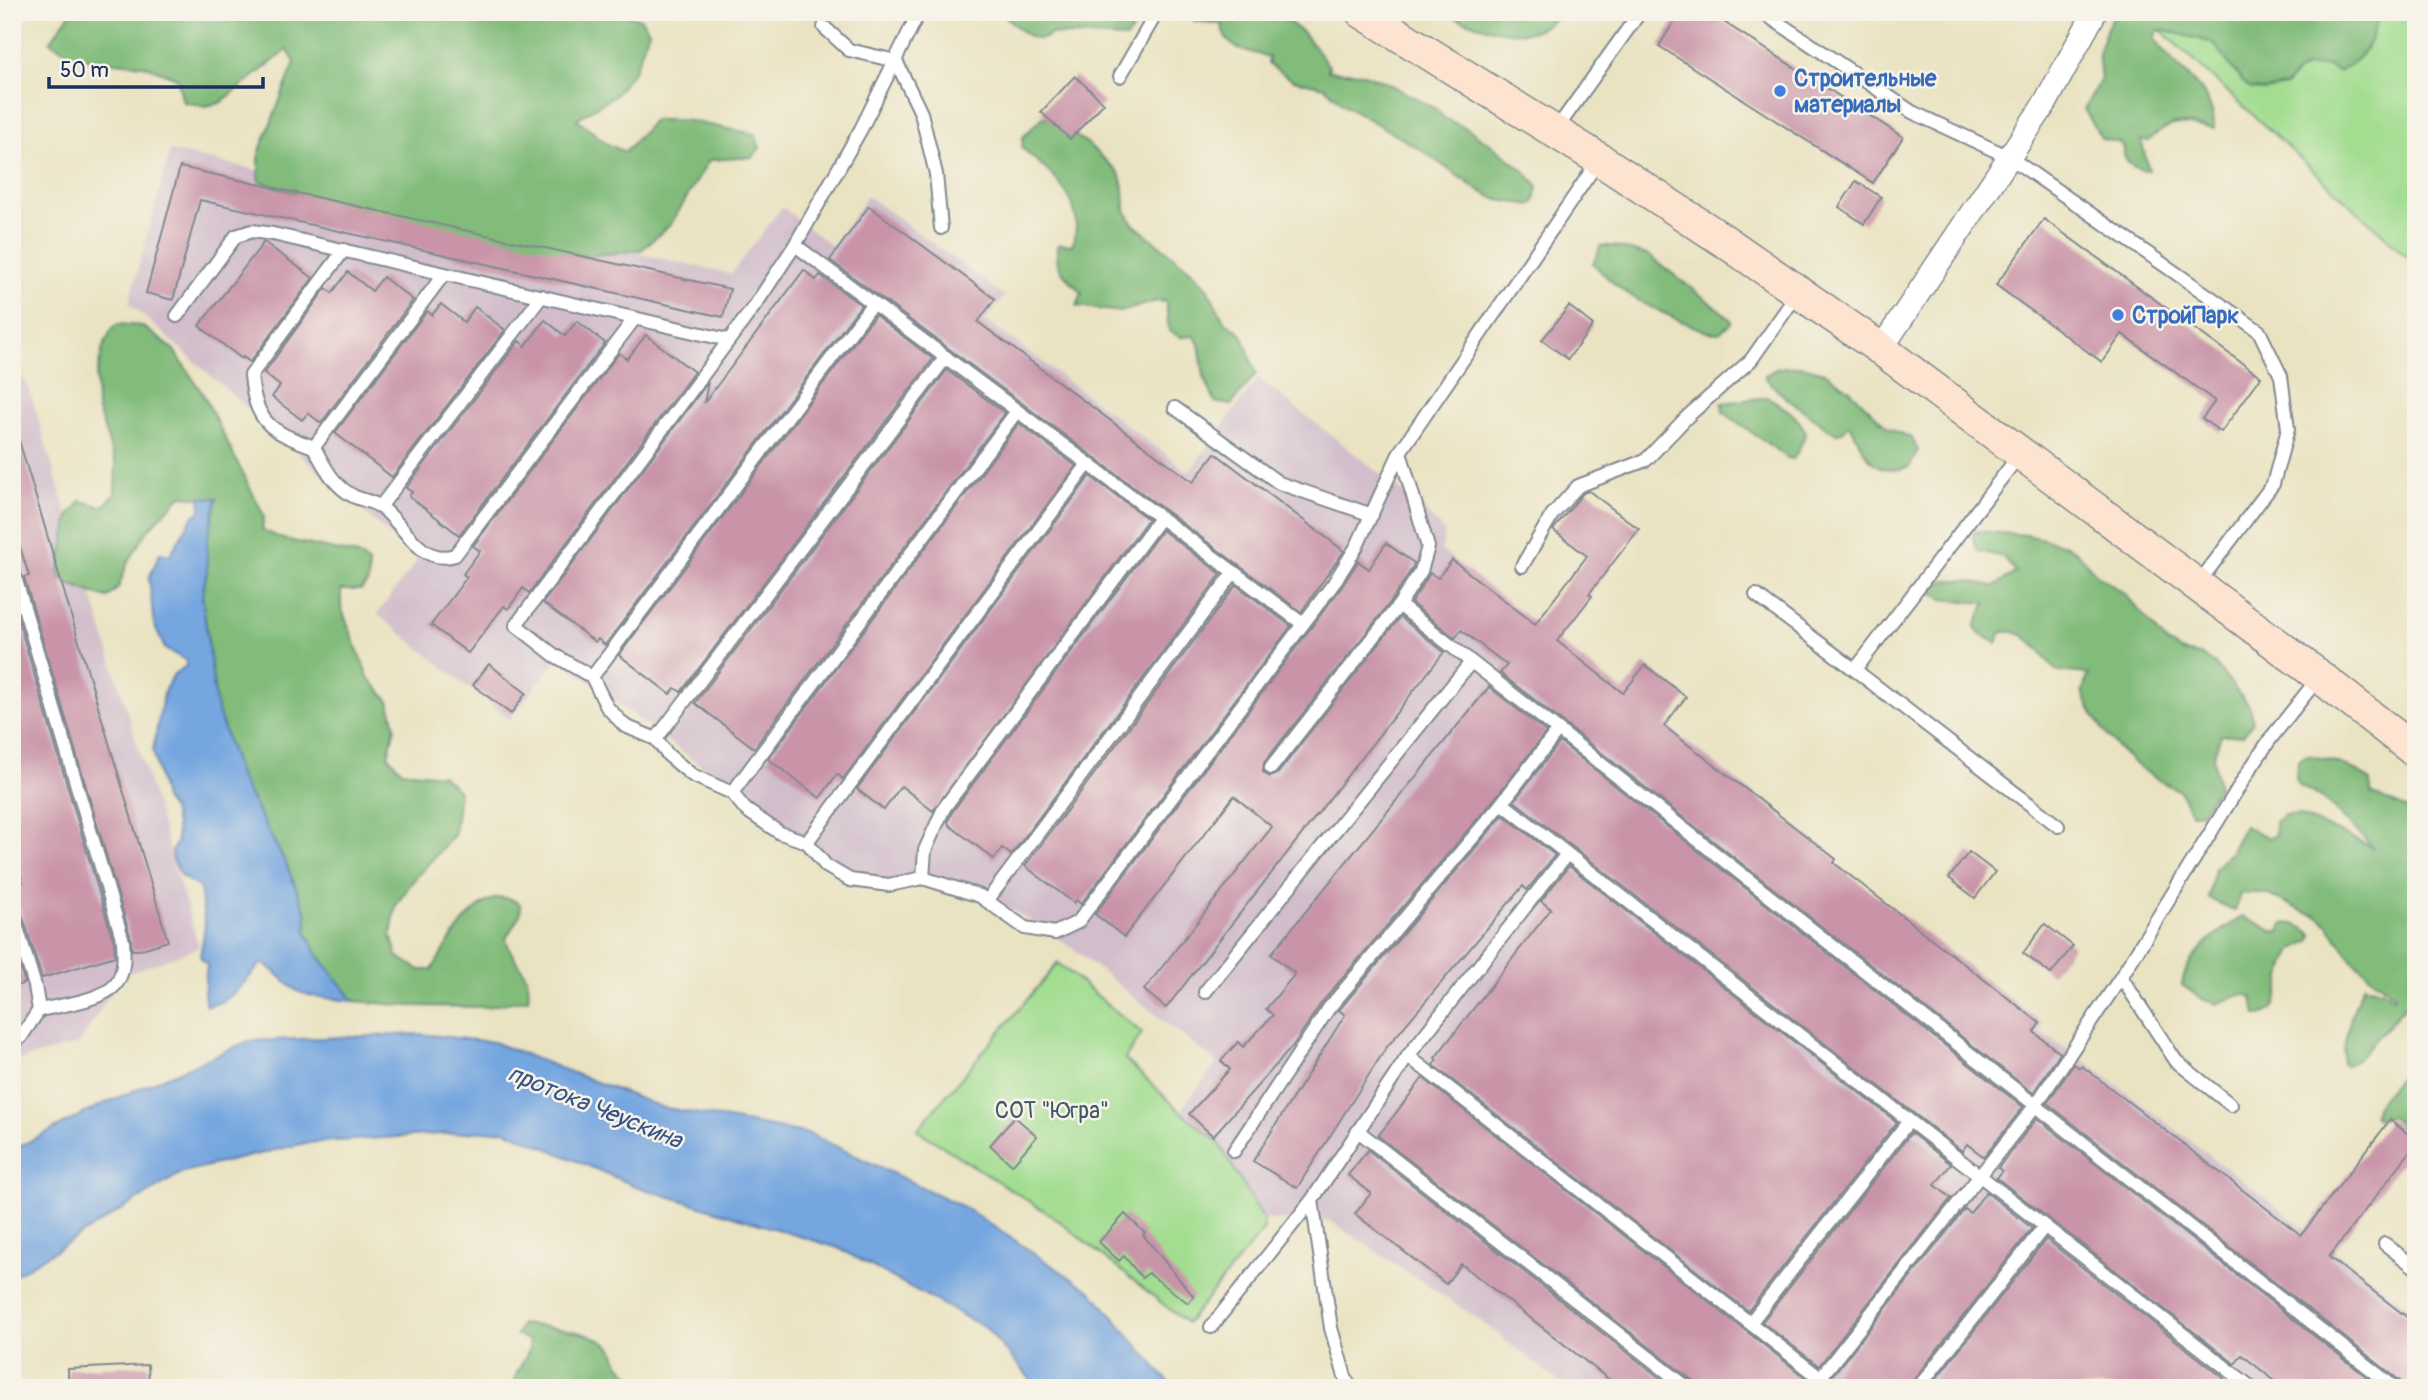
<svg xmlns="http://www.w3.org/2000/svg" width="2428" height="1400" viewBox="0 0 2428 1400" font-family="Pangolin,sans-serif">
	<style>
		.industrial { fill: #d1bdcb }
		.green { fill: #a2dd90; stroke: #5e8677; stroke-width: 2 }
		.forest { fill: #81bc7a; stroke: #4e766c; stroke-width: 2 }
		.water { fill: #74a6df; stroke: #486a9e; stroke-width: 2 }
		.building { fill: #c994a8 }
		.lines { fill: none; stroke-linecap: round; stroke-linejoin: round }
		.lane-casing { stroke: #828990; stroke-width: 16 }
		.street-casing { stroke: #828990; stroke-width: 26 }
		.secondary-casing { stroke: #828990; stroke-width: 35 }
		.lane { stroke: #fff; stroke-width: 12 }
		.street { stroke: #fff; stroke-width: 23 }
		.secondary { stroke: #fde4d0; stroke-width: 32 }
		.shop-dot { fill: #3f7fe0; stroke: #f7f3e8; stroke-width: 2.5 }
		.labels { text-anchor: middle; dominant-baseline: central; stroke-width: 5; stroke-linejoin: round; paint-order: stroke }
		.shop-label { font-size: 23px; font-weight: bold; fill: #366cbe; stroke: #f7f3e8; text-anchor: start }
		.park-label { font-size: 23px; fill: #3d5a6a; stroke: #f7f3e8 }
		.water-label { font-size: 24px; font-style: italic; fill: #365385; stroke: #f7f3e8 }
	</style>
	<rect width="100%" height="100%" fill="#f7f3e8"/>
	<filter id="ink" filterUnits="userSpaceOnUse"><feTurbulence type="fractalNoise" baseFrequency=".0143" numOctaves="2"/><feDisplacementMap in="SourceGraphic" scale="14" xChannelSelector="R" yChannelSelector="G"/><feConvolveMatrix kernelMatrix="1 2 1 2 8 2 1 2 1" color-interpolation-filters="sRGB"/></filter>
	<filter id="wash" filterUnits="userSpaceOnUse"><feTurbulence type="fractalNoise" baseFrequency=".00686" numOctaves="4" result="noise"/><feDisplacementMap in="SourceGraphic" scale="28" xChannelSelector="R" yChannelSelector="G"/><feGaussianBlur stdDeviation="1.57" result="paint"/><feColorMatrix in="noise" values="0 0 0 0 0 0 0 0 0 0 0 0 0 0 0 0 0 1.4 0 .05"/><feComposite in="paint" operator="in"/></filter>
	<g filter="url(#wash)">
		<rect width="100%" height="100%" fill="#eae3c2"/>
		<g class="industrial">
			<polygon points="170,151 731,274 782,207 832,246 867,196 1005,296 986,320 1189,472 1258,378 1419,504 1445,533 1441,550 1623,691 1645,664 1687,697 1667,726 1838,859 1835,863 2043,1024 2039,1031 2088,1063 2416,1313 2416,1388 1567,1388 1478,1319 1330,1221 1264,1220 1218,1142 1180,1111 1217,1063 1071,947 982,891 855,882 558,658 509,720 377,614 418,560 129,303"/>
			<polygon points="12,368 28,386 199,947 121,976 79,1044 12,1062"/>
		</g>
		<g class="green">
			<polygon points="2141,12 2416,12 2416,263 2404,254"/>
			<polygon points="1058,963 1142,1033 1125,1059 1180,1111 1218,1142 1264,1220 1264,1229 1187,1323 1054,1217 917,1130"/>
		</g>
		<g class="forest">
			<polygon points="71,12 617,12 641,19 649,31 635,69 615,95 577,119 607,144 625,152 654,120 684,120 755,134 760,148 752,157 709,160 671,224 641,250 587,256 538,250 323,202 259,181 259,153 295,62 287,50 220,103 205,106 183,102 177,78 144,65 78,58 50,42"/>
			<path d="M1002 12H1132C1138 25 1134 29 1126 38L1051 34C1034 49 1014 25 1002 12Z"/>
			<path d="M1197 12H1277L1304 34 1329 66 1328 71 1361 73 1383 81 1436 109 1444 118 1468 129 1490 144 1522 169 1538 186 1535 201 1532 205 1498 200 1478 190 1418 148 1343 104 1325 87 1293 80 1268 64 1269 57C1247 50 1224 51 1222 24L1194 21Z"/>
			<path d="M1442 12H1561C1553 21 1546 27 1534 31 1509 38 1465 22 1442 12Z"/>
			<path d="M2115 12H2379C2371 43 2367 56 2338 72L2329 66 2307 67 2298 72 2285 86 2265 90 2251 89 2242 81 2213 43 2165 30 2157 31 2154 38C2172 69 2216 87 2214 129 2181 124 2175 117 2148 141L2141 140 2149 170C2135 170 2122 163 2124 148L2120 143 2102 139 2084 109 2101 79 2098 53 2107 28Z"/>
			<path d="M1043 117 1048 118 1087 143 1119 173 1124 190 1125 209 1132 223 1195 274 1207 288 1224 321 1240 332 1244 339 1256 374 1231 405 1215 402 1204 376 1199 344 1194 336 1181 337 1169 331 1166 302 1157 301 1120 312 1077 306 1082 293C1067 277 1051 267 1059 244L1072 245C1089 201 1051 174 1022 148L1023 137Z"/>
			<path d="M1601 246H1614L1648 255 1720 310 1731 320V323L1719 333 1707 332C1663 313 1625 300 1593 263Z"/>
			<path d="M118 324 142 326 173 349 203 394 264 516 262 530 283 539 358 555 369 564 368 582 361 590H341V607L368 677 389 701 395 727 388 756 402 771 442 775 459 791 454 835 413 881 396 905 391 935 397 956 420 970H432C448 943 484 876 521 905L520 915 506 938C511 964 533 968 528 999L486 1007 411 1006 354 1001 317 954 306 932 307 915 286 864 240 778 216 705 202 595 207 571V540L217 499 181 496 148 530 128 562 118 588 107 598 69 584 60 578 59 570 69 516 81 501 103 507 115 494 116 464 97 408 96 378 103 347 112 328Z"/>
			<path d="M1802 366 1824 372 1849 389 1888 428 1912 438 1918 451 1909 467C1872 478 1865 453 1851 426L1848 425 1844 431 1836 434 1786 398 1765 378V375L1778 368Z"/>
			<path d="M1768 397C1784 407 1798 415 1806 433L1797 453 1793 459 1788 458 1723 412 1722 403Z"/>
			<path d="M1974 531 2027 535 2062 544 2076 551 2097 575 2125 594 2166 642 2183 652 2200 655 2215 664 2249 706 2253 721 2243 735H2221L2213 757 2218 787 2202 812 2191 813 2180 791C2136 772 2099 736 2082 691L2089 674 2056 671C2043 655 2024 624 2000 633L1997 643 1979 633 1975 627 1986 603 1942 599 1932 593 1935 583C1955 577 1973 581 1993 587L2016 572 2003 557 1978 551 1973 538Z"/>
			<path d="M2307 755C2330 760 2353 765 2371 782V793L2408 809 2416 819V967L2411 971 2410 1001 2357 1060 2346 1065 2342 1064C2345 1036 2351 1010 2364 985L2383 991 2392 997 2394 995C2377 981 2358 968 2345 950 2337 939 2332 928 2322 919 2317 914 2313 915 2307 913 2282 903 2269 888 2240 894L2235 911 2208 898 2215 868 2230 853 2244 826 2269 838 2275 835V822L2284 815H2299L2374 848 2323 798 2298 785 2296 776 2298 761Z"/>
			<path d="M2243 917 2272 931 2280 932 2283 924C2295 922 2303 927 2312 934L2311 940C2305 944 2296 947 2292 952 2275 972 2287 1016 2256 1015L2253 997 2244 994 2216 1004 2202 999 2182 985C2185 956 2219 930 2243 917Z"/>
			<path d="M2416 1045V1140L2391 1117 2377 1119 2374 1115C2376 1100 2387 1093 2396 1082 2405 1071 2410 1058 2416 1045Z"/>
			<path d="M521 1324C547 1327 593 1330 612 1348 616 1353 616 1358 619 1363 626 1374 639 1381 649 1388H514C513 1369 530 1359 530 1341L516 1335Z"/>
		</g>
		<g class="water">
			<path d="M200 497 217 498 207 540V571L202 595 216 705 240 778 286 864 307 915 306 932 317 954 354 1001C339 999 309 998 297 991 284 983 275 968 262 963 245 980 231 1004 206 1006L204 993 207 964 200 957 205 926 200 888 181 876 173 859 172 851 177 841 176 825 172 810 164 799 153 750 164 691 174 674 186 666V660L165 649 154 624 149 578 160 553 170 555 192 518 201 510Z"/>
			<polygon points="420,1034 493,1042 661,1107 810,1134 966,1208 1092,1292 1174,1388 1038,1388 986,1328 838,1248 635,1186 505,1130 305,1143 183,1172 12,1277 12,1150 101,1105 249,1041"/>
		</g>
		<g id="blocks">
			<g class="building">
				<polygon points="1680,12 1708,12 1903,137 1873,183 1659,46"/>
				<polygon points="1075,76 1104,103 1070,139 1041,112"/>
				<polygon points="180,167 730,289 723,317 200,200 173,300 146,293"/>
				<polygon points="1856,181 1881,197 1864,224 1839,207"/>
				<polygon points="869,206 995,299 978,322 1193,482 1215,453 1344,551 1301,612 830,260"/>
				<polygon points="2044,219 2261,377 2221,432 2202,419 2215,401 2122,334 2102,362 1996,285"/>
				<polygon points="264,242 313,278 250,362 243,357 242,359 199,326"/>
				<polygon points="804,270 816,280 820,275 861,305 605,645 598,639 595,642 543,603 708,382 704,403"/>
				<polygon points="348,272 372,291 383,277 413,300 321,423 308,413 302,420 272,397 280,386 264,373 326,288 332,293"/>
				<polygon points="441,304 464,322 475,307 505,330 392,477 335,433 427,311 432,315"/>
				<polygon points="1569,306 1593,325 1568,359 1542,340"/>
				<polygon points="875,315 933,359 681,692 675,688 670,694 619,655"/>
				<polygon points="545,320 565,336 577,321 605,343 459,535 409,496 412,492 406,488 519,341 525,346"/>
				<polygon points="646,335 694,372 529,593 523,588 508,609 504,606 468,653 431,625 467,577 463,574 480,551 473,546 619,353 627,359"/>
				<polygon points="947,370 1005,413 754,748 695,703"/>
				<polygon points="1019,423 1076,466 843,779 837,774 820,798 768,759"/>
				<polygon points="18,437 168,941 139,950 132,950 131,939 24,577 29,576 12,521 12,438"/>
				<polygon points="1090,476 1148,519 933,811 901,786 884,810 857,789"/>
				<polygon points="1589,491 1639,529 1589,594 1592,596 1557,641 1623,693 1645,665 1686,697 1664,726 1836,859 1834,863 2040,1023 2034,1032 2060,1053 2033,1093 1500,673 1507,665 1461,630 1455,638 1411,603 1430,573 1438,578 1452,560 1535,624 1587,556 1553,530 1583,493"/>
				<polygon points="1162,530 1221,574 1011,855 1002,848 994,859 949,825 948,821 952,812"/>
				<polygon points="1386,543 1414,563 1413,567 1392,600 1264,763 1263,772 1270,777 1278,773 1400,617 1444,652 1166,1008 1144,990 1272,827 1234,796 1124,937 1095,914 1341,588 1358,561 1369,569"/>
				<polygon points="1236,585 1291,626 1081,904 1076,900 1074,903 1025,866"/>
				<polygon points="12,599 114,943 115,956 42,978 20,908 12,902 12,884 23,882 12,847"/>
				<polygon points="489,664 526,693 511,714 473,685"/>
				<polygon points="1489,687 1546,732 1495,798 1322,1002 1292,1047 1213,1136 1189,1114 1230,1069 1221,1061 1238,1042 1243,1047 1273,1015 1266,1009 1295,974 1271,954"/>
				<polygon points="1560,742 2023,1107 1984,1157 1967,1144 1962,1151 1514,801"/>
				<polygon points="1503,815 1555,855 1527,890 1523,886 1386,1048 1297,1188 1253,1161 1345,1015 1339,1010"/>
				<polygon points="1969,852 1995,872 1975,898 1949,878"/>
				<polygon points="1569,866 1897,1122 1748,1311 1433,1065 1437,1060 1435,1058 1551,909 1541,901"/>
				<polygon points="2045,924 2073,946 2051,974 2023,953"/>
				<polygon points="12,942 25,983 12,987"/>
				<polygon points="2074,1064 2080,1068 2082,1066 2301,1235 2390,1120 2416,1140 2416,1144 2329,1257 2416,1324 2416,1388 2404,1388 2400,1381 2047,1103"/>
				<polygon points="1423,1078 1815,1385 1818,1388 1697,1388 1693,1381 1378,1136"/>
				<polygon points="1015,1117 1037,1136 1012,1165 990,1145"/>
				<polygon points="2037,1118 2381,1388 2284,1388 2242,1355 2235,1364 1997,1178 2002,1171 1998,1168"/>
				<polygon points="1911,1133 1951,1164 1935,1185 1951,1198 1819,1366 1762,1322"/>
				<polygon points="1368,1150 1673,1388 1620,1388 1461,1264 1446,1284 1355,1214 1371,1193 1348,1175"/>
				<polygon points="1986,1192 2032,1228 1911,1383 1909,1388 1842,1388 1839,1382 1832,1376 1965,1209 1970,1213"/>
				<polygon points="1125,1214 1145,1233 1143,1235 1194,1297 1188,1303 1148,1273 1142,1278 1124,1256 1119,1261 1099,1242"/>
				<polygon points="2046,1239 2224,1378 2217,1388 1929,1388"/>
				<polygon points="148,1365 149,1388 68,1388 68,1369"/>
			</g>
		</g>
	</g>
	<g filter="url(#ink)">
		<use href="#blocks" fill-opacity="0" stroke="#828990" stroke-width="2"/>
		<g class="lines">
			<defs>
				<g id="lane">
					<polyline points="919,12 861,129 795,245 756,304 516,625 554,655 592,677 607,707 625,726 656,739 668,755 692,775 732,793 746,810 780,833 807,842 826,866 850,880 889,885 923,878 980,896 1025,928 1055,933 1078,922 1334,583 1357,546 1400,452"/>
					<polyline points="1762,12 1912,112 2009,157 2259,331 2281,376 2288,429 2273,484 2197,585"/>
					<polyline points="824,27 849,50 896,61 921,113 936,174 941,228"/>
					<polyline points="1120,76 1157,12"/>
					<polyline points="1555,131 1640,12"/>
					<polyline points="1599,160 1400,452 1428,547 1421,571 1399,605 2395,1388"/>
					<polyline points="795,245 1303,624"/>
					<path d="M344 250 251 375C255 423 271 432 314 447 324 466 334 487 355 497 363 500 374 502 381 507 405 525 420 566 455 555L635 318"/>
					<polyline points="177,316 236,236 252,231 273,234 728,340"/>
					<polyline points="1175,408 1279,483 1372,515"/>
					<polyline points="314,447 444,274"/>
					<polyline points="2020,454 1855,670 2058,826"/>
					<polyline points="380,507 542,296"/>
					<polyline points="1522,566 1552,515 1578,486 1646,460 1688,416 1751,360 1798,293"/>
					<path d="M12 567 123 941C124 955 125 972 116 984 104 1000 58 1006 39 1010"/>
					<polyline points="1756,595 1855,670"/>
					<polyline points="592,677 873,303"/>
					<polyline points="656,739 946,357"/>
					<polyline points="1271,768 1399,605"/>
					<polyline points="732,793 1017,411"/>
					<polyline points="1502,803 2252,1388"/>
					<polyline points="807,842 1088,464"/>
					<polyline points="923,878 925,850 944,808 1160,518"/>
					<polyline points="987,901 1234,572"/>
					<polyline points="12,911 35,986 39,1010 21,1037 12,1042"/>
					<polyline points="2121,977 2176,1061 2231,1105"/>
					<polyline points="1205,992 1471,662"/>
					<polyline points="1408,1056 1833,1388"/>
					<polyline points="1358,1131 1688,1388"/>
					<polyline points="1234,1151 1329,1008 1502,803 1558,730"/>
					<polyline points="1312,1200 1331,1328 1346,1380 1351,1388"/>
					<polyline points="2385,1244 2416,1268"/>
					<polyline points="1750,1323 1909,1121"/>
					<polyline points="1211,1327 1312,1200 1408,1056 1567,854"/>
					<polyline points="1820,1378 2035,1106 2121,977 2250,769 2271,738 2319,677"/>
					<polyline points="1918,1388 2044,1227"/>
				</g>
				<polyline id="street" points="1881,349 2046,102 2095,12"/>
				<polyline id="secondary" points="1362,12 1599,159 1726,242 1881,349 2319,676 2416,752"/>
			</defs>
			<use href="#lane" class="lane-casing"/>
			<use href="#street" class="street-casing"/>
			<use href="#secondary" class="secondary-casing"/>
			<use href="#lane" class="lane"/>
			<use href="#street" class="street"/>
			<use href="#secondary" class="secondary"/>
		</g>
	</g>
	<g class="shop-dot">
		<circle cx="1780" cy="91" r="7"/>
		<circle cx="2118" cy="315" r="7"/>
	</g>
	<g class="labels">
		<g class="shop-label">
			<text x="1794" y="78">Строительные<tspan x="1794" dy="26">материалы</tspan></text>
			<text x="2132" y="315">СтройПарк</text>
		</g>
		<g class="park-label">
			<text x="1052" y="1110">СОТ "Югра"</text>
		</g>
		<g class="water-label">
			<text transform="translate(595 1107) rotate(22)">протока Чеускина</text>
		</g>
	</g>
	<rect width="2428" height="1400" fill="none" stroke="#f7f3e8" stroke-width="42"/>
	<path d="M49 77v10h214v-10" fill="none" stroke="#1b2f5e" stroke-width="3.5"/>
	<text x="60" y="77" font-size="21" fill="#1b2f5e" stroke="#f7f3e8" stroke-width="5" paint-order="stroke">50 m</text>
</svg>
